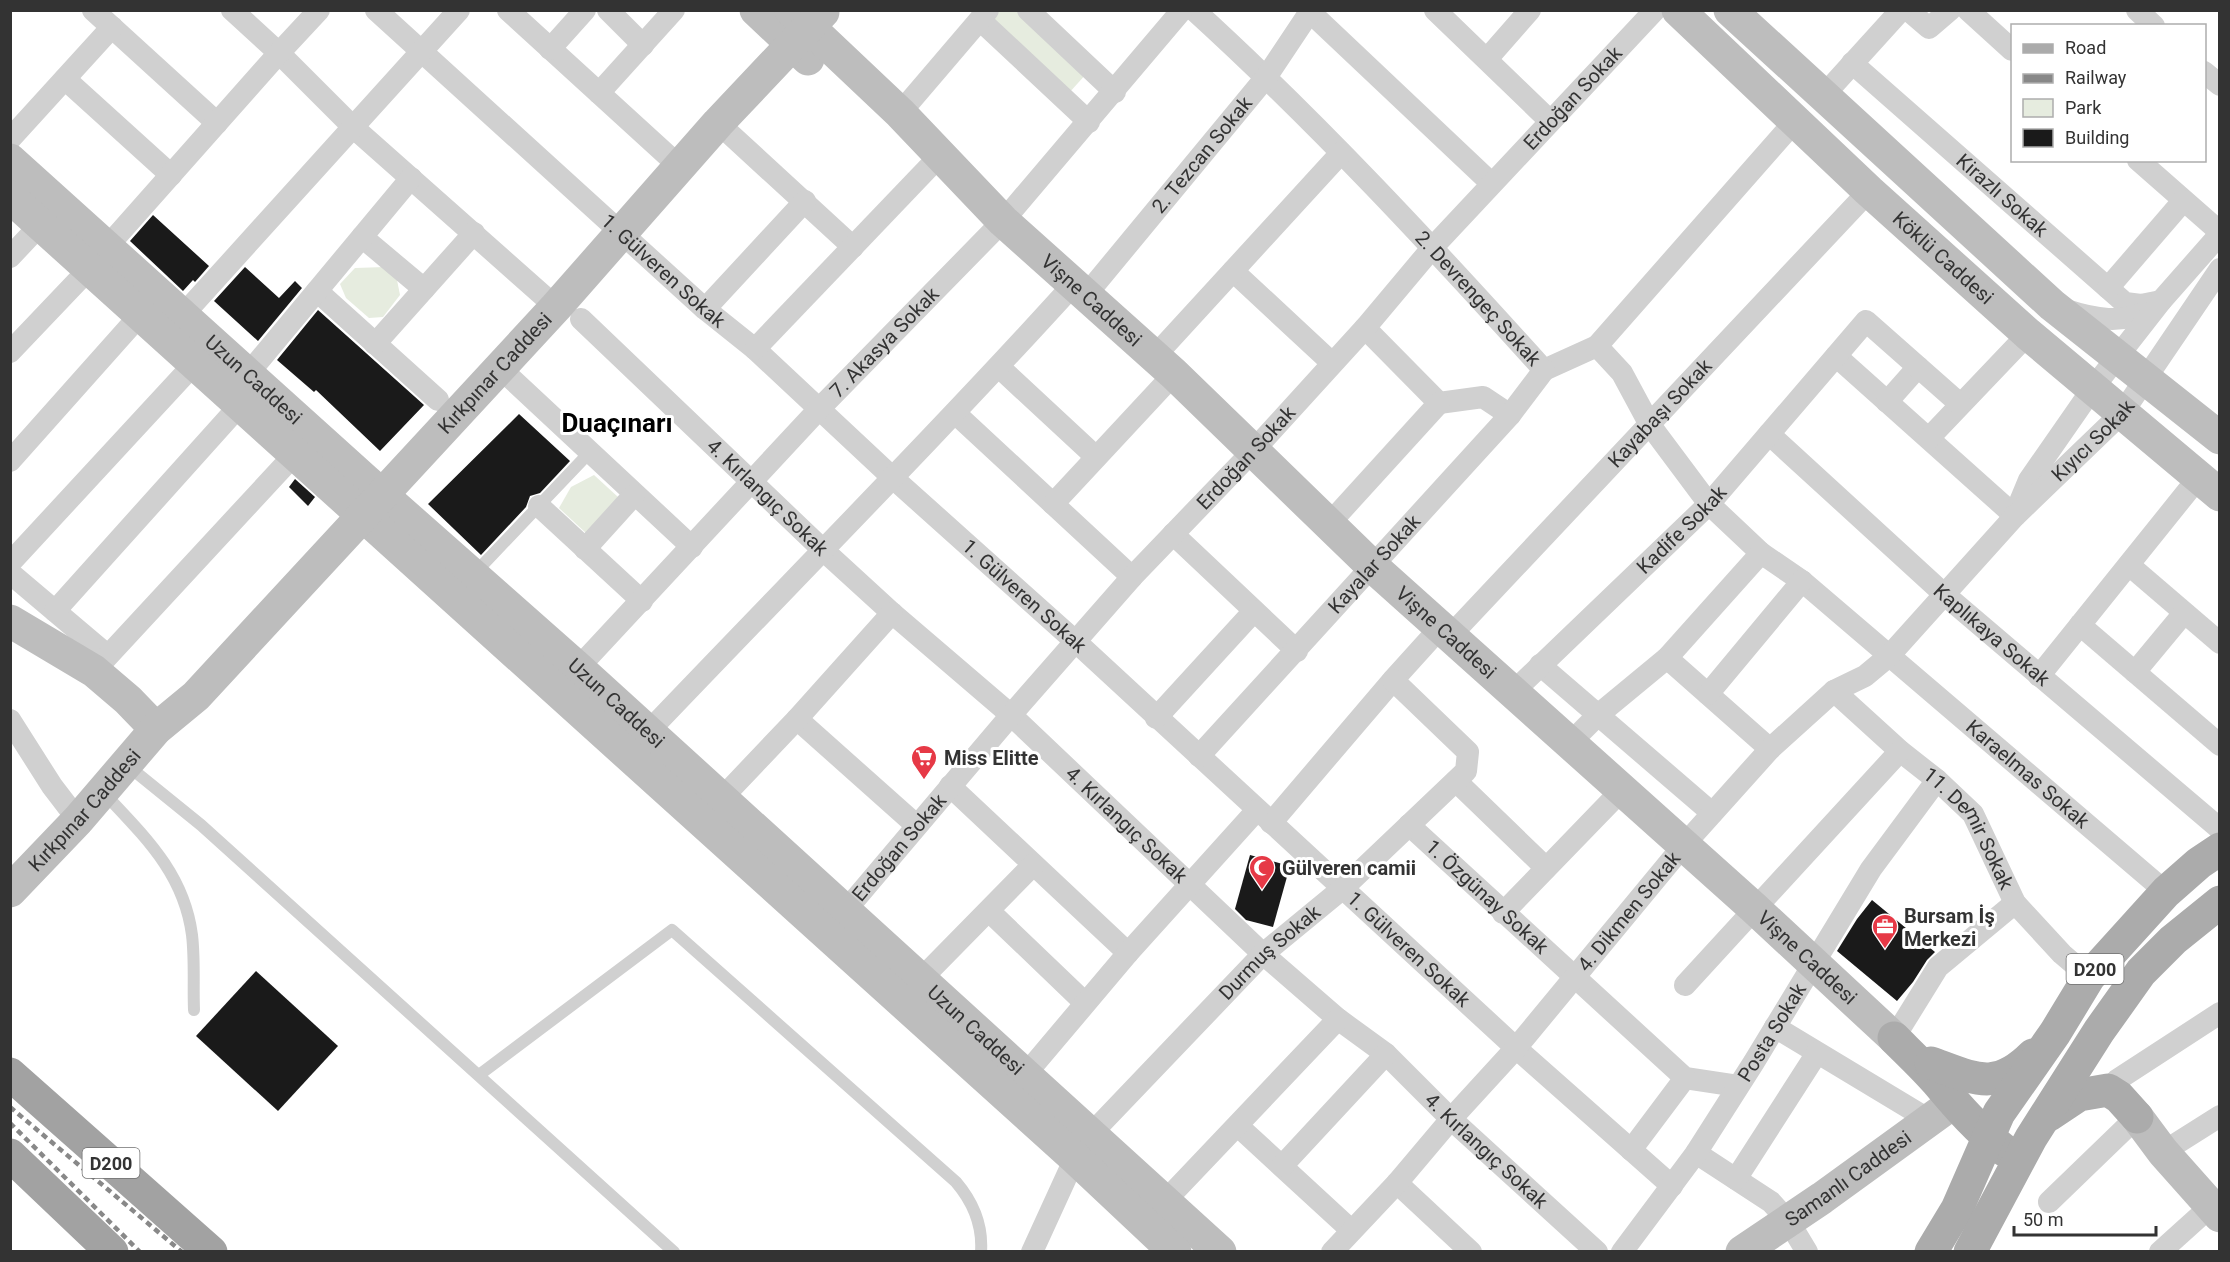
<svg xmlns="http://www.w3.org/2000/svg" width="2230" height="1262" viewBox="0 0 2230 1262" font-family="Roboto,sans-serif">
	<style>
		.green { fill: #e6ecdf }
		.building { fill: #1a1a1a }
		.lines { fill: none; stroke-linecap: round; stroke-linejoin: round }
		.service { stroke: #d0d0d0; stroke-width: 12 }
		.minor { stroke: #d0d0d0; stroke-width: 22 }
		.secondary { stroke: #bdbdbd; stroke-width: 33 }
		.primary { stroke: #ababab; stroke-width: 33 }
		.trunk { stroke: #a2a2a2; stroke-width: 33 }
		.rail { stroke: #888; stroke-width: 4.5; stroke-dasharray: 6 4.5; stroke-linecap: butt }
		.labels { text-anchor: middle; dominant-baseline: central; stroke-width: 6; stroke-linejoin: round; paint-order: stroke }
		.shield { fill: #fff; stroke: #707070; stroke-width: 1.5 }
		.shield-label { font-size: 18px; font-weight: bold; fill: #333 }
		.street-label { font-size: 20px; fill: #333; stroke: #fff }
		.poi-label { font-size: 20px; font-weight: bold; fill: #333; stroke: #fff; text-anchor: start }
		.district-label { font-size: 26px; font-weight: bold; fill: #000; stroke: #fff }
	</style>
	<rect width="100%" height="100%" fill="#fff"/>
	<g class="green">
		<polygon points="995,11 1020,11 1087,73 1069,93 988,18"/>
		<polygon points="385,267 397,280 400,295 383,317 369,318 346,298 340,284 355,268"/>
		<polygon points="594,475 618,497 586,533 559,508 571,487"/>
	</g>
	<g class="building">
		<polygon points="153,215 209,266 195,282 193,280 183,291 130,241"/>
		<polygon points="245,267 279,298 295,281 302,288 258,341 214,301"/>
		<polygon points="318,310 424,405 380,451 316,390 314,392 277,360"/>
		<polygon points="519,414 570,461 540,493 530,496 526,507 481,555 428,504"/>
		<polygon points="295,479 315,497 308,506 289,487"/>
		<polygon points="1250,855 1290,866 1273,927 1246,920 1235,909"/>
		<polygon points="1872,900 1935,952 1927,960 1913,982 1897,1001 1837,951 1857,919"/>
		<polygon points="256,971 338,1046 278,1111 196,1036"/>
	</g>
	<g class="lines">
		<g class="service">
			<polyline points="474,574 589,453"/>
			<polyline points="127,765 201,825 674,1252"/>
			<path d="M104 793C144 836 184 873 192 935 195 960 193 985 194 1010"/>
			<path d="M479 1075 672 930 956 1182C973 1202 983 1224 981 1252"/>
		</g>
		<g class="minor">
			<polyline points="93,10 217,123"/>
			<polyline points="232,10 279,53 354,128 556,307"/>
			<path id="s1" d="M376 10 705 309 755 349 893 478 1075 641 1516 1048 1672 1186"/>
			<polyline points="508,10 679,166"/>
			<polyline points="608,10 643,45"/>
			<polyline points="1028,10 1115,92"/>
			<path id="s2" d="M1194 10C1318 123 1432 246 1544 370L1597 346 1622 373 1650 425 1709 504 1761 553 1802 581 2166 892"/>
			<polyline points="1435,10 1549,120"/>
			<polyline points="1908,10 1929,28 1950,10"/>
			<polyline points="1968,10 2012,50"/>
			<polyline points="2137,10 2154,26"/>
			<polyline points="1310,12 1491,183"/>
			<polyline points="980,20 1089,122"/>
			<polyline points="550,49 585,10"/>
			<polyline points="1487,59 1530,10"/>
			<path id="s3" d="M1852 63 2125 303 2141 305 2161 301"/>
			<polyline points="2204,72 2220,85"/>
			<polyline points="65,79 171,175"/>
			<polyline points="599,93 674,10"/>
			<polyline points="1823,96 1901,10"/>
			<polyline points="900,113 988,10"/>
			<polyline points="718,123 853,247"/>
			<polyline points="10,139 112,27"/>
			<polyline points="2138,160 2220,232"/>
			<polyline points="362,237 424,289"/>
			<polyline points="106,248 279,53 319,10"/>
			<polyline points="10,257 41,224"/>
			<polyline points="1233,271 1332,363"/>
			<polyline points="2108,288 2183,201"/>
			<polyline points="317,291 438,400"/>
			<path id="s4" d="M1086 295 1267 76 1311 10"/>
			<polyline points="705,309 805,201"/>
			<path d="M2066 310C2093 319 2124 325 2150 309"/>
			<polyline points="182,316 459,10"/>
			<path id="s5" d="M581 319 822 549 892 613 1011 715 1263 954 1338 1019 1386 1054 1451 1119 1597 1252"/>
			<polyline points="1365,328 1439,403 1483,397 1510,415"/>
			<polyline points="375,344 474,233"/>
			<polyline points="1597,346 1796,120"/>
			<polyline points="755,349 931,165"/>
			<polyline points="10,352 90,268"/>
			<polyline points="1836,356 2015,516"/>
			<polyline points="1154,357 1341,153"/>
			<polyline points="999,367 1096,457"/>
			<polyline points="500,368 692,547"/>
			<polyline points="247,375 411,178"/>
			<polyline points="1887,402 1918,367"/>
			<polyline points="955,413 1132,577"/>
			<path id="s6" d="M1769 434 1945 595 2220 829"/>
			<polyline points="1929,438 2028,334"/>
			<polyline points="10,461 141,314"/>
			<polyline points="1053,504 1174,374"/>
			<polyline points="539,506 642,601"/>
			<polyline points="2017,509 2029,480 2093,388 2161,301 2220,234"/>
			<polyline points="1328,525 1439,403"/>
			<polyline points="1173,534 1297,651"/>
			<polyline points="585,549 634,495"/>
			<polyline points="10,563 195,363"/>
			<polyline points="2129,565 2220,643"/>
			<polyline points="10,573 107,655"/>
			<polyline points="55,611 241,404"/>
			<polyline points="2080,625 2220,745"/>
			<path id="s7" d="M1450 636 1869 191"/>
			<polyline points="1667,658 1770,749"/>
			<polyline points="1540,665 1712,813"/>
			<path id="s8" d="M578 668 819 409 1003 221 1182 10"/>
			<polyline points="94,671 295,454"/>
			<polyline points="2135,672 2184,613"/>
			<polyline points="2039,676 2199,477"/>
			<path id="s9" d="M1834 691 1900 751 1937 780 1973 814 2015 903 2062 954 2089 977"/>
			<path id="s10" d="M1513 692 1709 504 1866 321 1960 404"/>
			<polyline points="1708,694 1802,581"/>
			<polyline points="1156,718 1254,611"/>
			<polyline points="797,719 916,825"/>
			<polyline points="10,720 52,786 78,820"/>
			<path d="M648 732C790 583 935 437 1074 284"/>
			<polyline points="1570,743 1598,715 1667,658 1761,553"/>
			<path id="s11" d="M1199 756 1510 415 1544 370"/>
			<polyline points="1456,781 1546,868"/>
			<polyline points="950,786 1128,953"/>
			<polyline points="721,799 797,719 892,613"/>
			<polyline points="1271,823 1393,680 1440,628"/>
			<path id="s12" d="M1409 825 1685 1078 1738 1086"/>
			<path id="s13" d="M846 910 1011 715 1132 577 1253 451 1365 328 1433 247 1655 10"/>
			<polyline points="989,911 1085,1003"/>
			<polyline points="1503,913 1621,791"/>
			<polyline points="921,979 1033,865"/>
			<polyline points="1685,985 1900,751"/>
			<polyline points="1775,1027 1931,1121"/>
			<polyline points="1894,1038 1938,967 2015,903"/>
			<polyline points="1025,1075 1128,953 1257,810"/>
			<polyline points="2108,1090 2117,1080 2220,1013"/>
			<polyline points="1238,1126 1351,1230"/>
			<polyline points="1631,1150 1685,1078"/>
			<polyline points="2163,1152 2220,1116"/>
			<polyline points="1696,1153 1771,1202 1789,1222 1807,1252"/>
			<polyline points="1282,1166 1386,1054"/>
			<polyline points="1736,1179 1817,1053"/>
			<polyline points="1397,1183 1471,1252"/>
			<polyline points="1166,1200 1338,1019"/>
			<polyline points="2049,1202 2137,1117"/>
			<path id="s14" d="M1032 1252 1075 1158 1090 1135 1263 954 1342 889 1466 771 1468 752 1393 680"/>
			<path id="s15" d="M1332 1252 1397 1183 1451 1119 1516 1048 1683 846 1770 749 1834 691 1865 676 1889 656 2015 516 2123 412 2220 269"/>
			<path id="s16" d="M1622 1252 1696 1153 1754 1062 1871 869 1937 780"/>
			<polyline points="2160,1252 2211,1206"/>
		</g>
		<g class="secondary">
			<polyline points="756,10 808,59"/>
			<path id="s17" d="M791 10 900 113 1003 221 1174 374 1372 566 1754 908 1894 1038"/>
			<path id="s18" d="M1678 10 1869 191 2028 334 2220 495"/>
			<polyline points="1730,10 2052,305 2220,438"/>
			<path id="s19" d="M10 160 365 480 578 668 1220 1252"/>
			<polyline points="10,197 1075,1158 1175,1252"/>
			<polyline points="10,621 94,671 128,700 156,729"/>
			<path id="s20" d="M10 891 78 820 156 729 196 696 556 307 718 123 823 12"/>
			<polyline points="2137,1117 2163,1152 2220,1216"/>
			<path id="s21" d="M1742 1252 1822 1198 1953 1103"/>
		</g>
		<g class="primary">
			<path d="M1894 1038C1909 1053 1924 1067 1937 1082 1958 1107 1978 1130 2004 1150"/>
			<path d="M1931 1063C1975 1079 1996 1092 2033 1055"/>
			<polyline points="2049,1115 2079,1095 2108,1090 2119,1097 2137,1117"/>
			<polyline points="1931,1252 1957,1209 1999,1113 2055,1033 2089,977 2166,892 2199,863 2220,849"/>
			<polyline points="1970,1252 2031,1138 2099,1031 2141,972 2173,940 2220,902"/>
		</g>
		<g class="trunk">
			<polyline points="10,1074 211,1252"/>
			<polyline points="10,1155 112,1252"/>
		</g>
		<g class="rail">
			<polyline points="10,1107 182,1252"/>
			<polyline points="10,1123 140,1252"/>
		</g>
	</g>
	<defs>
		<symbol id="supermarket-pin" viewBox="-11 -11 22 30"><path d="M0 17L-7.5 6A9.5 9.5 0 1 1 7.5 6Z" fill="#e63946" stroke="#fff"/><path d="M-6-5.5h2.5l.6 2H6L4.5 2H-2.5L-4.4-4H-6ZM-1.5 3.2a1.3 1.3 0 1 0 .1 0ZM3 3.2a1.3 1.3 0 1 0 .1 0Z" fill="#fff"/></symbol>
		<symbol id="mosque-pin" viewBox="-11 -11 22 30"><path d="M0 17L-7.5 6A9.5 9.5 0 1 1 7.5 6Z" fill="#e63946" stroke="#fff"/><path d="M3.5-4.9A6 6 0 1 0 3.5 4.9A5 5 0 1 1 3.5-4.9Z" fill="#fff"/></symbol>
		<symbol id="office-pin" viewBox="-11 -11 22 30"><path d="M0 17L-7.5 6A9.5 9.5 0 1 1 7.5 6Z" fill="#e63946" stroke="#fff"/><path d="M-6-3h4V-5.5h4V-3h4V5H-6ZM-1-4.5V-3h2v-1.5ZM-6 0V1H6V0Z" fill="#fff"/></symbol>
	</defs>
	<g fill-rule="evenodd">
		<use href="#supermarket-pin" x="909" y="743" width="30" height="40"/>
		<use href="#mosque-pin" x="1247" y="853" width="30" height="40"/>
		<use href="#office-pin" x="1870" y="912" width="30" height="40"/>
	</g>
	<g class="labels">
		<g class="shield">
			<rect x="2066.5" y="954" width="57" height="30" rx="4.5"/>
			<rect x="82.5" y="1148" width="57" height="30" rx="4.5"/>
		</g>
		<g class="shield-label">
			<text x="2095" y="969">D200</text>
			<text x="111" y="1163">D200</text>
		</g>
		<g class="street-label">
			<text stroke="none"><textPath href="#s13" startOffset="1090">Erdoğan Sokak</textPath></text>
			<text stroke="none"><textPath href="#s4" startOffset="182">2. Tezcan Sokak</textPath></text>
			<text stroke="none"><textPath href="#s3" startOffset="200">Kirazlı Sokak</textPath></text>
			<text stroke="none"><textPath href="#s18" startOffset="363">Köklü Caddesi</textPath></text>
			<text stroke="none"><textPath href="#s1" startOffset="388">1. Gülveren Sokak</textPath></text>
			<text stroke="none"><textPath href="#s2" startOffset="405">2. Devrengeç Sokak</textPath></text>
			<text stroke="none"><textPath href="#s17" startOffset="418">Vişne Caddesi</textPath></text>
			<text stroke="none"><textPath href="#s8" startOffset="447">7. Akasya Sokak</textPath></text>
			<text stroke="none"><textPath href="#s20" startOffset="710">Kırkpınar Caddesi</textPath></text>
			<text stroke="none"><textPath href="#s19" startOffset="328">Uzun Caddesi</textPath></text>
			<text stroke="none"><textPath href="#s7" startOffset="306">Kayabaşı Sokak</textPath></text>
			<text stroke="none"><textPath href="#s15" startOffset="1116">Kıyıcı Sokak</textPath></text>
			<text stroke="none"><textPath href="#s13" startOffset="604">Erdoğan Sokak</textPath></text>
			<text stroke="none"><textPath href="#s5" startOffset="258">4. Kırlangıç Sokak</textPath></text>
			<text stroke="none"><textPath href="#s10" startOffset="234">Kadife Sokak</textPath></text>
			<text stroke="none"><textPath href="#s11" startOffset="260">Kayalar Sokak</textPath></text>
			<text stroke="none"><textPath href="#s1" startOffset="874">1. Gülveren Sokak</textPath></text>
			<text stroke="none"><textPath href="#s17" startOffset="904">Vişne Caddesi</textPath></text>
			<text stroke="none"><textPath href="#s6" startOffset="300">Kaplıkaya Sokak</textPath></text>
			<text stroke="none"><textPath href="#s19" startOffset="814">Uzun Caddesi</textPath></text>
			<text stroke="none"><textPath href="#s2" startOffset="1173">Karaelmas Sokak</textPath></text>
			<text stroke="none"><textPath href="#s20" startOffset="110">Kırkpınar Caddesi</textPath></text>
			<text stroke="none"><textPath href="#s5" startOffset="744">4. Kırlangıç Sokak</textPath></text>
			<text stroke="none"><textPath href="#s9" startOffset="195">11. Demir Sokak</textPath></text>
			<text stroke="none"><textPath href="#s13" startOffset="82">Erdoğan Sokak</textPath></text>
			<text stroke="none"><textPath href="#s12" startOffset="106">1. Özgünay Sokak</textPath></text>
			<text stroke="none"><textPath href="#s15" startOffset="452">4. Dikmen Sokak</textPath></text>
			<text stroke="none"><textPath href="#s1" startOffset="1396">1. Gülveren Sokak</textPath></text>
			<text stroke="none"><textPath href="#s14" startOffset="387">Durmuş Sokak</textPath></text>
			<text stroke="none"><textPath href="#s17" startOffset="1390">Vişne Caddesi</textPath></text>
			<text stroke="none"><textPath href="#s19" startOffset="1300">Uzun Caddesi</textPath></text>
			<text stroke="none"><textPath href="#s16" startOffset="266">Posta Sokak</textPath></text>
			<text stroke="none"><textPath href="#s5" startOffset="1230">4. Kırlangıç Sokak</textPath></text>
			<text stroke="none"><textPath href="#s21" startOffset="129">Samanlı Caddesi</textPath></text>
		</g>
		<g class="poi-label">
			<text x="944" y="758">Miss Elitte</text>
			<text x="1282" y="868">Gülveren camii</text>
			<text x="1904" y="916">Bursam İş<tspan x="1904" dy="23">Merkezi</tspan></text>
		</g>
		<g class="district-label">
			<text x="617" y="423">Duaçınarı</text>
		</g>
	</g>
	<rect width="2230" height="1262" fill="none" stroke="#333333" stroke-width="24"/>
	<rect x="2011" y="24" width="195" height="138" fill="#ffffff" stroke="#adadad" stroke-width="1.5"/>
	<rect x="2023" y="44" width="30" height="9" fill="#ababab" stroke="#adadad" stroke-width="1.5"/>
	<text x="2065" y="54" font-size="18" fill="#333333">Road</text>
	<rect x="2023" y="74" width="30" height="9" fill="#888888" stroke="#adadad" stroke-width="1.5"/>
	<text x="2065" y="84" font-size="18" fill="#333333">Railway</text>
	<rect x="2023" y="99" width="30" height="18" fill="#e6ecdf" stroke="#adadad" stroke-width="1.5"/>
	<text x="2065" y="114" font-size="18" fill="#333333">Park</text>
	<rect x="2023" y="129" width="30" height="18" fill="#1a1a1a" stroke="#adadad" stroke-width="1.5"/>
	<text x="2065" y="144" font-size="18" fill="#333333">Building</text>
	<path d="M2014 1226v9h142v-9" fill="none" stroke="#333333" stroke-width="3"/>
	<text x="2023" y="1226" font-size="18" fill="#333333" stroke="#ffffff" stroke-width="4.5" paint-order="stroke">50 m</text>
</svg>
